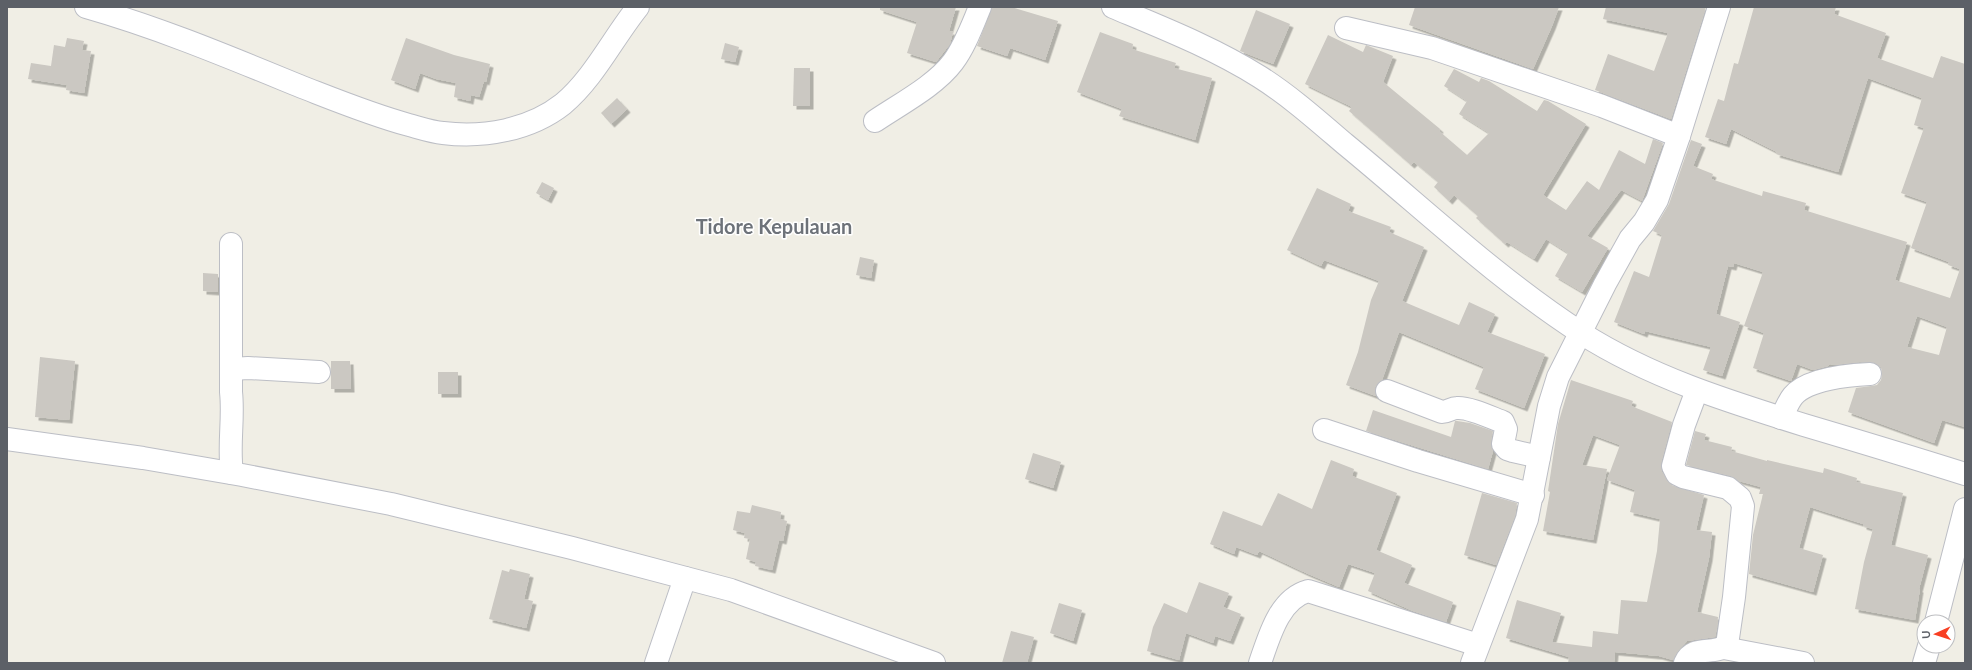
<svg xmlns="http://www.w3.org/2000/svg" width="1972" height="670" viewBox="0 0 1972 670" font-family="Lato,sans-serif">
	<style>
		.building { fill: #cbc8c2; fill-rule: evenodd; filter: url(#shadow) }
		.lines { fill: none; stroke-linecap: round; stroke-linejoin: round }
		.minor-casing { stroke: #bcbec5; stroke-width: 24 }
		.minor { stroke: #fff; stroke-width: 22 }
		.labels { text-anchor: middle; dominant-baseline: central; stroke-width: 3; stroke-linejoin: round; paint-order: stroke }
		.town-label { font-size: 20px; font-weight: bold; fill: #6d7279; stroke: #fff }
	</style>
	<defs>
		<filter id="shadow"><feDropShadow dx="3.5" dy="3.5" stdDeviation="0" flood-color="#0004"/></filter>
	</defs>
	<rect width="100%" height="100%" fill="#f0eee5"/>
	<g class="building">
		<polygon points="880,7 956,7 949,31 953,32 950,44 936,62 907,53 917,22 880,10"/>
		<polygon points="992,7 1011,7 1058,21 1045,60 1010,48 1007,56 977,46"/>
		<polygon points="1415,7 1559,7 1552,26 1533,69 1409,25"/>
		<polygon points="1606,7 1706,7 1671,119 1595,90 1608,54 1654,71 1668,33 1603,19"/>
		<path d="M1754 7H1836L1834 14 1886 33 1877 58 1933 78 1941 56 1965 64V427L1942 420 1934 443 1848 412 1856 388 1871 386 1877 385 1881 380 1882 374 1881 367 1875 363 1860 362 1834 365 1830 364 1828 366 1813 370 1797 364 1791 381 1753 368 1764 333 1744 326 1763 272 1734 263 1733 267 1728 266 1716 314 1740 322 1722 376 1703 370 1711 347 1645 331 1644 334 1614 322 1634 271 1649 277 1662 235 1653 231 1669 204 1691 140 1702 144 1693 166 1713 174 1711 179 1762 196 1763 191 1806 203 1804 210 1907 242 1895 280 1950 298 1960 269 1948 265 1949 262 1911 248 1927 202 1901 193 1924 128 1914 125 1922 98 1868 78 1838 172 1776 154 1777 152 1731 129 1726 144 1705 137 1718 99 1724 101 1734 63 1738 64ZM1917 316 1947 327 1939 355 1907 347Z"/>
		<polygon points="1256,10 1290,24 1273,64 1240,51"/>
		<polygon points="1100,32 1133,44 1132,49 1176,63 1174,68 1212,78 1195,140 1119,116 1122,109 1077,92"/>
		<polygon points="1328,35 1363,52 1366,45 1393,56 1383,82 1440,129 1439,131 1467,155 1489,133 1459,114 1467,101 1444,86 1454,69 1479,82 1481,78 1489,81 1537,111 1544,100 1548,101 1586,124 1543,195 1566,210 1587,181 1599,190 1619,150 1645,164 1653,139 1663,143 1642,201 1621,190 1587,236 1608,248 1582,292 1555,276 1568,253 1546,239 1534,259 1507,242 1505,244 1476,218 1478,216 1454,195 1449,201 1434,187 1438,182 1414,162 1411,165 1387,144 1349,111 1352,107 1305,84"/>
		<polygon points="67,38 84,41 82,50 91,51 84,93 66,90 67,85 28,79 31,63 51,66 54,45 65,47"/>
		<polygon points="406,38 454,55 490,64 486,82 484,81 479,97 471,95 470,101 454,97 456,83 436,79 420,73 415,89 391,80"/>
		<polygon points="725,43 739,47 735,62 721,59"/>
		<polygon points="794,68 810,68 810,106 793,106"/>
		<polygon points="617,98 627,109 611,124 601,113"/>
		<polygon points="542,182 554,188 548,200 536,193"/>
		<polygon points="1317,188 1351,204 1348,211 1391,227 1389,232 1424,247 1402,301 1459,325 1469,302 1495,314 1487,332 1545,354 1524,408 1475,389 1484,367 1399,332 1382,380 1375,387 1376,396 1346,385 1358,352 1371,300 1379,281 1324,260 1321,266 1287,250"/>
		<polygon points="860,257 874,260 871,278 856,275"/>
		<polygon points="203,273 218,274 218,292 203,291"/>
		<polygon points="40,357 75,361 69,420 35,417"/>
		<polygon points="331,361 350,361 351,389 331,389"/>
		<rect x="438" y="372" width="20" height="22"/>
		<polygon points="1571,380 1633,401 1631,406 1672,422 1661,463 1662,472 1671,485 1704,495 1696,530 1712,532 1709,558 1697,612 1718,617 1717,628 1715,637 1687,641 1678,651 1673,660 1659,656 1615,652 1614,663 1568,663 1569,657 1506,638 1517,600 1561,613 1552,642 1592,647 1593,631 1618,634 1621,600 1647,602 1657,551 1660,519 1630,512 1635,490 1607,480 1620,445 1593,435 1582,465 1607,469 1593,540 1543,531 1550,492 1548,491 1558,424"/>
		<polygon points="1373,410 1451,437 1455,421 1457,421 1470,423 1493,431 1491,442 1493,451 1488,469 1366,431"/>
		<polygon points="1695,431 1706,434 1704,440 1732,447 1731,451 1767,461 1767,460 1823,473 1824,468 1857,478 1856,482 1903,493 1891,545 1928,555 1919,589 1920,589 1915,620 1855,609 1864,562 1873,529 1863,526 1863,524 1810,507 1799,548 1823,555 1813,592 1749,574 1753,535 1763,494 1759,494 1761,487 1739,481 1731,476 1686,465"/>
		<polygon points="1033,453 1061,462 1053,488 1025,479"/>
		<polygon points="1331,460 1354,469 1352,476 1397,493 1376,550 1412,565 1404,583 1453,602 1446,622 1413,611 1368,591 1375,573 1348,564 1339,587 1306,573 1259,551 1257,555 1236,547 1234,554 1210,544 1223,511 1262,526 1278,493 1312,509"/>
		<polygon points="1482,493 1517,503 1515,516 1496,565 1464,555"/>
		<polygon points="752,505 781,512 780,519 787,521 783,541 779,540 772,570 755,566 756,562 746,559 750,539 744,538 745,533 733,530 737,511 750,513"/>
		<polygon points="510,569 530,574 524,599 533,601 526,628 489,619 502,570 509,572"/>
		<polygon points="1199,582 1229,593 1223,607 1241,614 1230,641 1215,636 1213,643 1186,633 1179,660 1147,651 1153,627 1164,603 1187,613"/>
		<polygon points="1059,603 1082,610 1073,641 1050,633"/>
		<polygon points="1011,631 1034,637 1027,663 1002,663"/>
	</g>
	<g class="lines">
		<defs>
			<g id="minor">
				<path d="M86 7C160 28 231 58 302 87 338 101 372 115 409 125 420 128 432 132 443 133 484 138 530 130 563 104 594 78 613 38 638 7"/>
				<path d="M1113 7C1163 28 1214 48 1260 77 1290 96 1318 121 1345 144 1423 208 1496 278 1581 333 1650 377 1727 401 1804 425 1858 441 1911 457 1965 474"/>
				<polyline points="1346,28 1432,48 1602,106 1679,136"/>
				<path d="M875 121C900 104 935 86 953 62 965 46 972 26 980 7"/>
				<path d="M231 244V392C234 419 228 446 232 473"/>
				<polyline points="232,369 248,368 319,372"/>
				<path d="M1387 391 1442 412C1448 412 1451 408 1457 408 1469 407 1492 418 1503 422L1506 429 1503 444 1507 449 1513 451 1539 457"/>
				<path d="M1781 418C1785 411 1788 402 1793 396 1807 379 1849 375 1870 374"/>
				<polyline points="1324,430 1418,461 1533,495"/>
				<polyline points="7,439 143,458 242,475 391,504 572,548 731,590 934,663"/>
				<polyline points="1936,622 1965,509"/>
				<polyline points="1724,648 1803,663"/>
				<polyline points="656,663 685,578"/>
				<path d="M1260 663C1269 637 1279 599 1308 591L1478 645"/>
				<polyline points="1472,663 1527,519 1549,406 1558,377 1605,284 1630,239 1644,222 1657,200 1679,136 1719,7"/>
				<path d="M1685 663C1693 644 1714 656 1727 645L1734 597 1743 506 1740 498 1728 488 1683 477 1677 474 1673 466 1684 425 1697 390"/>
				<polyline points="1924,663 1929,646"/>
			</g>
		</defs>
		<use href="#minor" class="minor-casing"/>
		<use href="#minor" class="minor"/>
	</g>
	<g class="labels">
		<g class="town-label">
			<text x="774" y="226">Tidore Kepulauan</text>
		</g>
	</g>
	<rect width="1972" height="670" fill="none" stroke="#5c6067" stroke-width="16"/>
	<g transform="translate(1936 634) rotate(267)"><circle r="19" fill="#ffffff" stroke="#bebfc2"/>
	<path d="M0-3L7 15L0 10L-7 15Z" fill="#f83f23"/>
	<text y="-6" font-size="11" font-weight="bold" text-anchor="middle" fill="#5c6067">U</text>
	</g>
</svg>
